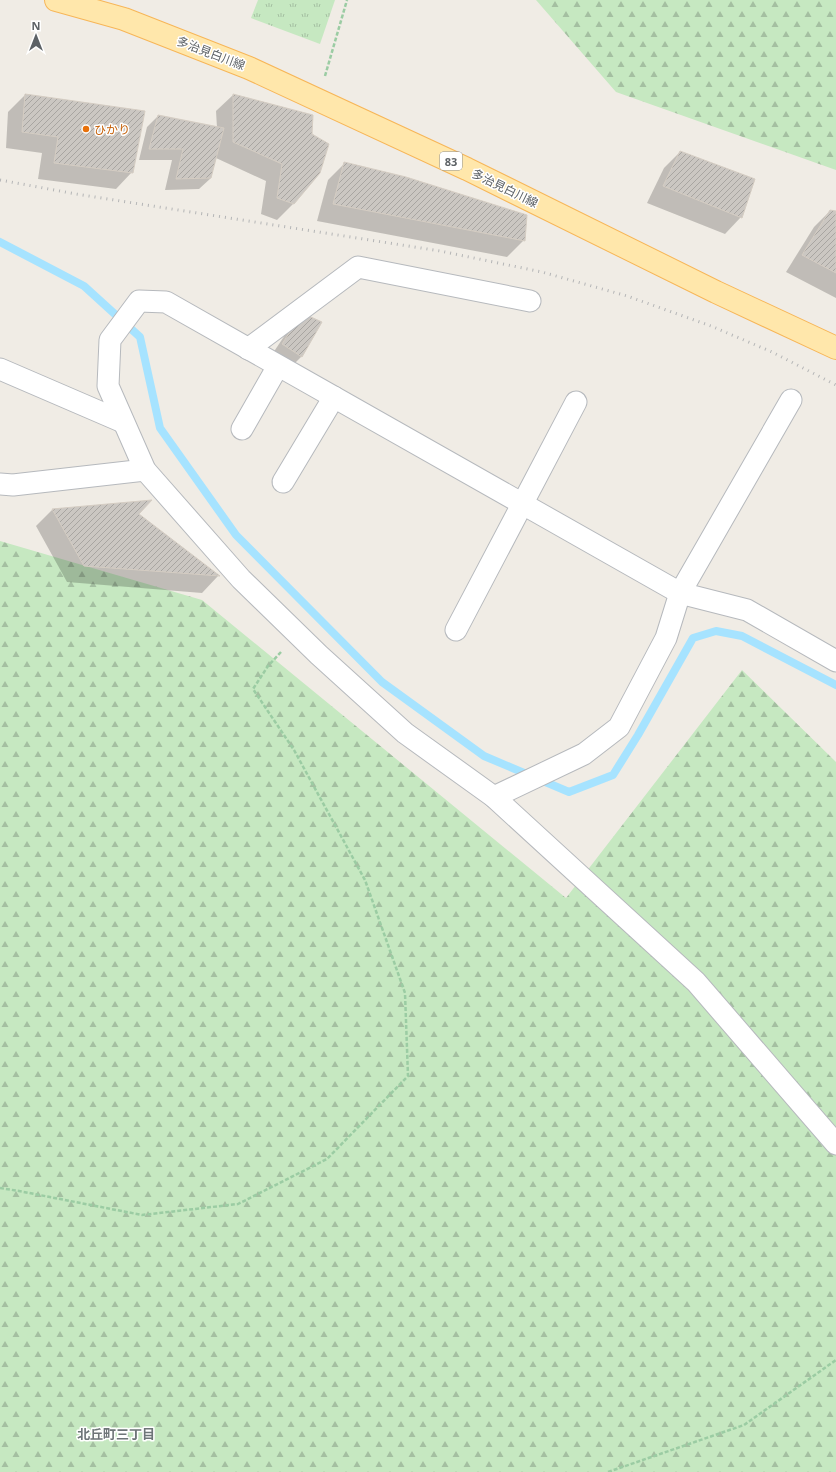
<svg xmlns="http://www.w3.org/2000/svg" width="836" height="1472" viewBox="0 0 836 1472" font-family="'Open Sans','Noto Sans JP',sans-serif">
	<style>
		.grass { fill: url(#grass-tufts) }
		.forest { fill: url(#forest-firs) }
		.shadow { fill: #0003 }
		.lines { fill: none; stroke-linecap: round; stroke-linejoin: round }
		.stream { stroke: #a6e3ff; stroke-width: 8 }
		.building { fill: url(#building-hatch); stroke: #d5cdc3 }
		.minor-casing { stroke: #b6b9bd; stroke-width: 23 }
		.primary-casing { stroke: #f7b658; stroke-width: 24 }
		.path { stroke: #9bcca3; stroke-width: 2.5; stroke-dasharray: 4 2; stroke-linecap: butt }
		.minor { stroke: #fff; stroke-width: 21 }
		.primary { stroke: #ffe7ab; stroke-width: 22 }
		.rail { stroke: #b4b5b6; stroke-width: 3; stroke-dasharray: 1 5; stroke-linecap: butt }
		.food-dot { fill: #e8710a; stroke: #fff; stroke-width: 1.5 }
		.labels { text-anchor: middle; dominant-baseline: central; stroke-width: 3; stroke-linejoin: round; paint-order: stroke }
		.shield { fill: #fff; stroke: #8e9194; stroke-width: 1 }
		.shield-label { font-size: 11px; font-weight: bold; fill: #5d6266 }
		.street-label { font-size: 12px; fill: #5d6266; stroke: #fff }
		.food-label { font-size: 12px; fill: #c56008; stroke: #fff; text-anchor: start }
		.neighbourhood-label { font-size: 13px; font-weight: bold; fill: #6e7578; stroke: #fff }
	</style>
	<defs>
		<pattern id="grass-tufts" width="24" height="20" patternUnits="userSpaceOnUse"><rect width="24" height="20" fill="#c6e8c1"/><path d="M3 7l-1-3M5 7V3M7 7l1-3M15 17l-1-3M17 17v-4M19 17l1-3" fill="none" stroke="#a4bfa1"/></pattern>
		<pattern id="forest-firs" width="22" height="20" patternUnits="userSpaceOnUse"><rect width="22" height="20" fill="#c6e8c1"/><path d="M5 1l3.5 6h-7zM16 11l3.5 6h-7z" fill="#a4bfa1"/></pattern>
		<pattern id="building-hatch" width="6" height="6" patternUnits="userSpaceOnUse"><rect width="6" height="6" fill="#cbc7c2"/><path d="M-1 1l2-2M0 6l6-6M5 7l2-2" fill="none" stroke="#a8a5a1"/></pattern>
	</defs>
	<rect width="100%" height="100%" fill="#f0ece5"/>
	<polygon class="grass" points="258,0 335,0 320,44 251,18"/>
	<g class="forest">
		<polygon points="536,0 836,0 836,170 616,92"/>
		<polygon points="0,541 202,600 566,898 742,670 836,762 836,1472 0,1472"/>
	</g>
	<g class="shadow">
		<polygon points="25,95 144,112 132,172 116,189 38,179 42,153 6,148 8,112"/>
		<polygon points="233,95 312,116 294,203 277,220 261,214 266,181 216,158 211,178 199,189 165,190 172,160 139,160 147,127 158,116 217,128 216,111"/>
		<polygon points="680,152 741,217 725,234 647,203 664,168"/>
		<polygon points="345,163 524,240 507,257 317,221 328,180"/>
		<polygon points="830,211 836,212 836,298 786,272 814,227"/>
		<polygon points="291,326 302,356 290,368 271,356"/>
		<polygon points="150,501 138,515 218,576 202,593 67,582 36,526 52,510"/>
	</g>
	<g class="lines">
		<polyline class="stream" points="0,242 84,286 140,337 160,428 236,535 382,682 484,756 569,792 613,775 638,735 693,638 716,631 742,636 836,685"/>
	</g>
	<g class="building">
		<polygon points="25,94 145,111 133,173 54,163 58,137 22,132"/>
		<polygon points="233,94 313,115 312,134 329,144 320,173 294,204 277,198 282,164 233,142"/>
		<polygon points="158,115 224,128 211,178 176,179 183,149 149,149"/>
		<polygon points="680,151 755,179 742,218 663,186"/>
		<polygon points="344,162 406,177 527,215 525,241 333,204"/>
		<polygon points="830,210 836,211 836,273 802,255"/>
		<polygon points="302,313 322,322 302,357 282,344"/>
		<polygon points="152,500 139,514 220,576 84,566 52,509"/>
	</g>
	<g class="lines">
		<defs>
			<g id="minor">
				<polyline points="248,349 358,267 530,301"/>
				<polyline points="0,369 123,422"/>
				<polyline points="242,429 278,366"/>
				<polyline points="283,482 334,397"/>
				<polyline points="0,484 13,485 145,470"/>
				<polyline points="456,630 576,402"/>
				<polyline points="836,661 747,610 680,593 166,302 139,301 110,340 108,386 145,470 241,579 319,655 405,733 494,797 696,982 836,1144"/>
				<polyline points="494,797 584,754 619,727 666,638 680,593 791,400"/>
			</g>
			<polyline id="primary" points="56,0 124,19 249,68 467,169 716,292 836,348"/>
		</defs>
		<use href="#minor" class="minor-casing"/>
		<use href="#primary" class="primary-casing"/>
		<g class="path">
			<polyline points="325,76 347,0"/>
			<polyline points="0,1188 19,1191 142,1215 238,1204 327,1159 408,1076 405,993 365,880 294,750 253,689 268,666 281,652"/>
			<polyline points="608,1472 744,1425 836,1360"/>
		</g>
		<use href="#minor" class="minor"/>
		<use href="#primary" class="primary"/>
		<polyline class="rail" points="0,180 76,194 440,251 542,272 627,296 711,326 772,352 836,385"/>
	</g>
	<circle class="food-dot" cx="86" cy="129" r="4"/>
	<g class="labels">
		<rect class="shield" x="440" y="152" width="22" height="18" rx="3"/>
		<g class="shield-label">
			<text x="451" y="161">83</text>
		</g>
		<g class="street-label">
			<text transform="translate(211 53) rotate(21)">多治見白川線</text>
			<text transform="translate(505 188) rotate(26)">多治見白川線</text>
		</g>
		<g class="food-label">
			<text x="94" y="129">ひかり</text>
		</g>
		<g class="neighbourhood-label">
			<text x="116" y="1434">北丘町三丁目</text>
		</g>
	</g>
	<g transform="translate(36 36)" stroke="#ffffff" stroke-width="3" paint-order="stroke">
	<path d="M0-3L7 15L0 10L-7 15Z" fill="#5d6266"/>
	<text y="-6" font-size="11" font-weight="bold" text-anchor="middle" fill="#5d6266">N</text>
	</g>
</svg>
